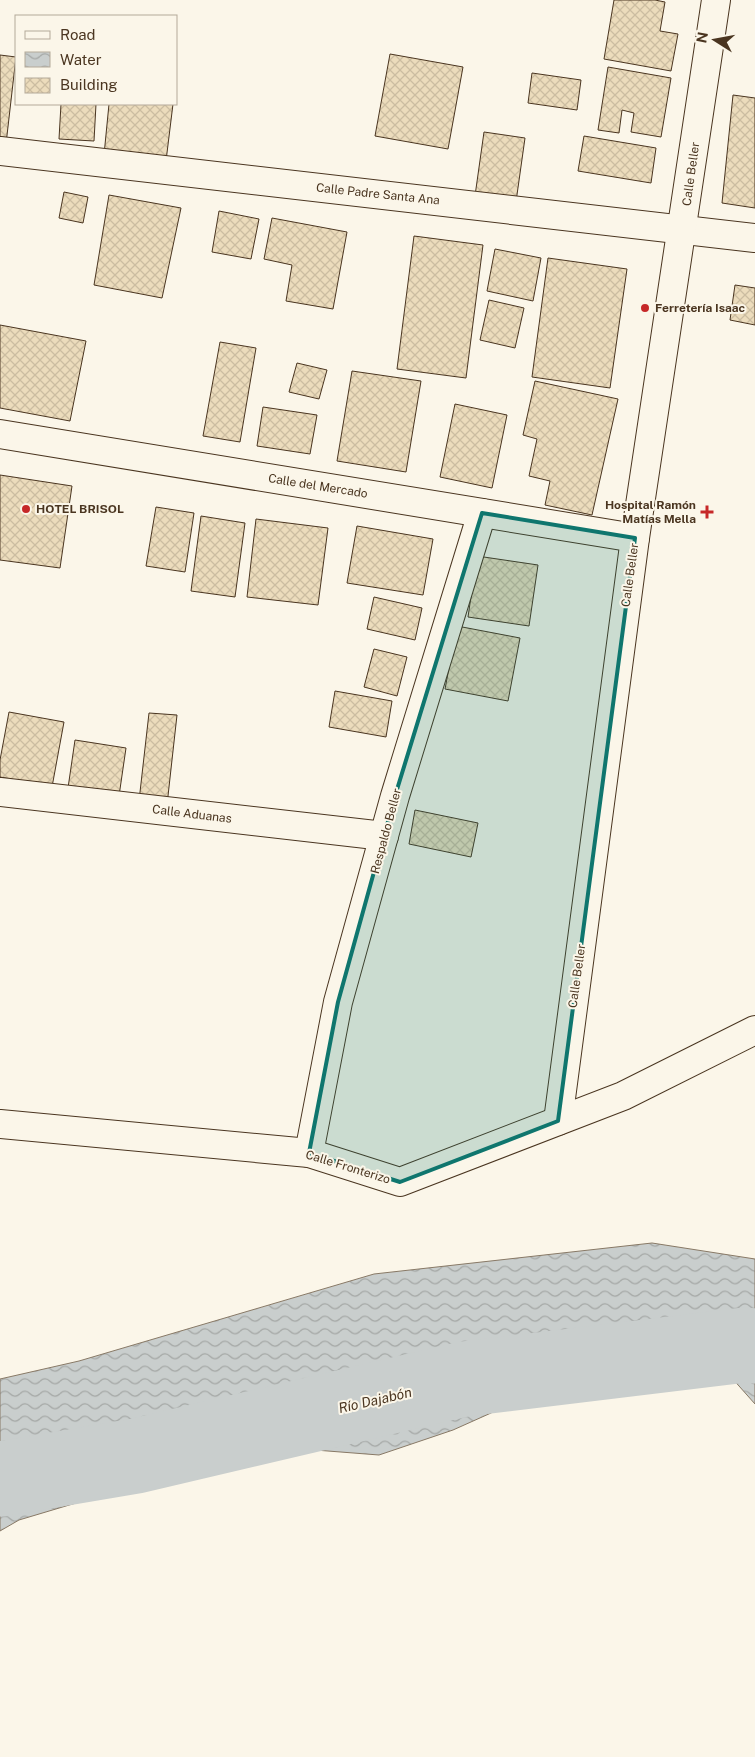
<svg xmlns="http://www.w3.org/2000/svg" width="755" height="1757" viewBox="0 0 755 1757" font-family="'Public Sans',sans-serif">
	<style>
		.water { fill: url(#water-waves); stroke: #887966 }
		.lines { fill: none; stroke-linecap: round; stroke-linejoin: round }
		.river { stroke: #c9cecd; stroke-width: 75 }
		.building { fill: url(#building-cross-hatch); stroke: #4a3520 }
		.minor-casing { stroke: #4a3520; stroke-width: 30 }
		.minor { stroke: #fbf6e9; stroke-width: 28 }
		.marked { fill: #0f766e; fill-opacity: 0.2; stroke: #0f766e; stroke-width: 4; stroke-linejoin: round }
		.poi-dot { fill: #c62828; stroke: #fbf6e9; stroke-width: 2 }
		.labels { text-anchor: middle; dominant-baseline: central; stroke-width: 4; stroke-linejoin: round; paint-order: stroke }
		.street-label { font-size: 12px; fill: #4a3520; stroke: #fbf6e9 }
		.poi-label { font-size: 12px; font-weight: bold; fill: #4a3520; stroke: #fbf6e9; text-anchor: start }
		.water-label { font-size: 14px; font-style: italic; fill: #4a3520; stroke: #fbf6e9 }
	</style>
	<defs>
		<pattern id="water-waves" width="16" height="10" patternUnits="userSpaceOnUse" patternTransform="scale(1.25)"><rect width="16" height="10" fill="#c9cecd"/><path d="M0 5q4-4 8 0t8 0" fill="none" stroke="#a5a8a6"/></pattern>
		<pattern id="building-cross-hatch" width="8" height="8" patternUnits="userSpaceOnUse" patternTransform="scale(1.25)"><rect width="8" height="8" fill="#ecdcbc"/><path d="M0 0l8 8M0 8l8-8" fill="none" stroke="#ccbda1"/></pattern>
	</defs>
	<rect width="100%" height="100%" fill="#fbf6e9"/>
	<polygon class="water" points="652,1243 755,1259 755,1404 723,1368 592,1349 491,1413 453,1430 379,1455 315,1450 265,1411 191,1435 153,1480 19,1520 0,1531 0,1379 79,1361 374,1274"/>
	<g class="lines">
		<polyline class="river" points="0,1479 136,1456 464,1379 745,1345 755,1346"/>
	</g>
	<g class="building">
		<polygon points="614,0 655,0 665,2 660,31 678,34 671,71 604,59"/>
		<polygon points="390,54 463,67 448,149 375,136"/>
		<polygon points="0,55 16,57 6,144 0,143"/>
		<polygon points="608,67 671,78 661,137 631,132 634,113 622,110 619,133 598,130"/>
		<polygon points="532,73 581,80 577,110 528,103"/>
		<polygon points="733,95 755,98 755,208 722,203"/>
		<polygon points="61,104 96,104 94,141 59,139"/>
		<polygon points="109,104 173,104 166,161 104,155"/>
		<polygon points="484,132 525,138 514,216 473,210"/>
		<polygon points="584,136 656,148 651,183 578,171"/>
		<polygon points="64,192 88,197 83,223 59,218"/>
		<polygon points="109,195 181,208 162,298 94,285"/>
		<polygon points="219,211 259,219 251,259 212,252"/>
		<polygon points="272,218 347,232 333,309 286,301 292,265 264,259"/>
		<polygon points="414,236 483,245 466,378 397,369"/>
		<polygon points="495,249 541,258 533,301 487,291"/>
		<polygon points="548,258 627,269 610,388 532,377"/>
		<polygon points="735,285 755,288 755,325 730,320"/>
		<polygon points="489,300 524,308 515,348 480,340"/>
		<polygon points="0,325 86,341 70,421 0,408"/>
		<polygon points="220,342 256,348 240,442 203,436"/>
		<polygon points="297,363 327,370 319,399 289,392"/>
		<polygon points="352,371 421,381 406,472 337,461"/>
		<polygon points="535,381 618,399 592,515 545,505 550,481 529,476 537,439 523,435"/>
		<polygon points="455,404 507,415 492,488 440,477"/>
		<polygon points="263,407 317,415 310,454 257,446"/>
		<polygon points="0,475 72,486 60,568 0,560"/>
		<polygon points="156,507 194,513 185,572 146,566"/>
		<polygon points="201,516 245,523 235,597 191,591"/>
		<polygon points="256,519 328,528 318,605 247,597"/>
		<polygon points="357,526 433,539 423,595 347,583"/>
		<polygon points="477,556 538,565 529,626 468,617"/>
		<polygon points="374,597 422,608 415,640 367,629"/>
		<polygon points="457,626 520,638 508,701 445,689"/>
		<polygon points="374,649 407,657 397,696 364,687"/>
		<polygon points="335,691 392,701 386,737 329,727"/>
		<polygon points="9,712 64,722 52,787 0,777 0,760"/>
		<polygon points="149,713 177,715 167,805 139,801"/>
		<polygon points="75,740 126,748 119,796 68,788"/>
		<polygon points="415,810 478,823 471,857 409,844"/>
	</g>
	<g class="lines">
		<defs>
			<g id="minor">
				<polyline points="0,151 755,238"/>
				<polyline points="0,434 635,538"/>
				<polyline points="0,792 384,836"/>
				<polyline points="558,1121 635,538 716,0"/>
				<polyline points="0,1124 309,1153 400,1182 623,1096 755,1030"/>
				<polyline points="309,1153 338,1002 395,796 482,513"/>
			</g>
		</defs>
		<use href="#minor" class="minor-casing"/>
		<use href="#minor" class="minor"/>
	</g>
	<path class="marked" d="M482 513 635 538 558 1121 400 1182 309 1153 338 1002 395 796Z"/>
	<g class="poi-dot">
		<circle cx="645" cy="308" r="5"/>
		<circle cx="26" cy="509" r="5"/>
		<path d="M704.5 504.5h5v5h5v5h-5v5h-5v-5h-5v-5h5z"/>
	</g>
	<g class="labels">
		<g class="street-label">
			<text transform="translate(691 174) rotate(-82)">Calle Beller</text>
			<text transform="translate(378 194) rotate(6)">Calle Padre Santa Ana</text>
			<text transform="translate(318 486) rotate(9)">Calle del Mercado</text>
			<text transform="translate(630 575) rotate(-82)">Calle Beller</text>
			<text transform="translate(192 814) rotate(7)">Calle Aduanas</text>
			<text transform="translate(386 831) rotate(-75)">Respaldo Beller</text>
			<text transform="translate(577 976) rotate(-82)">Calle Beller</text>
			<text transform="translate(348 1167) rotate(17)">Calle Fronterizo</text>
		</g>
		<g class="poi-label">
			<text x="655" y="308">Ferretería Isaac</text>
			<text x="696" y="505" text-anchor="end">Hospital Ramón<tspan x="696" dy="14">Matías Mella</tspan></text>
			<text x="36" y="509">HOTEL BRISOL</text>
		</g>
		<g class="water-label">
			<text transform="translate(375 1400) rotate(-13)">Río Dajabón</text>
		</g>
	</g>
	<rect x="15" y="15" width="162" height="90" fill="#fbf6e9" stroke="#b4a999"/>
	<rect x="25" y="31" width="25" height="8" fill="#fbf6e9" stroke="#b4a999"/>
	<text x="60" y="40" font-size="15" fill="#4a3520">Road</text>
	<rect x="25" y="52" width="25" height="15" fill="url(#water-waves)" stroke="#b4a999"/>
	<text x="60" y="65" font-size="15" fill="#4a3520">Water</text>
	<rect x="25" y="78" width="25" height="15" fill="url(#building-cross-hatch)" stroke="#b4a999"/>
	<text x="60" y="90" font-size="15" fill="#4a3520">Building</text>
	<g transform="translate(715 40) rotate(281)" stroke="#fbf6e9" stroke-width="4" paint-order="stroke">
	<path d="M0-4L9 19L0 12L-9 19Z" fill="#4a3520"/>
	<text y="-8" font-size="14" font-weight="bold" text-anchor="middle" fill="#4a3520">N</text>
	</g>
</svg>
